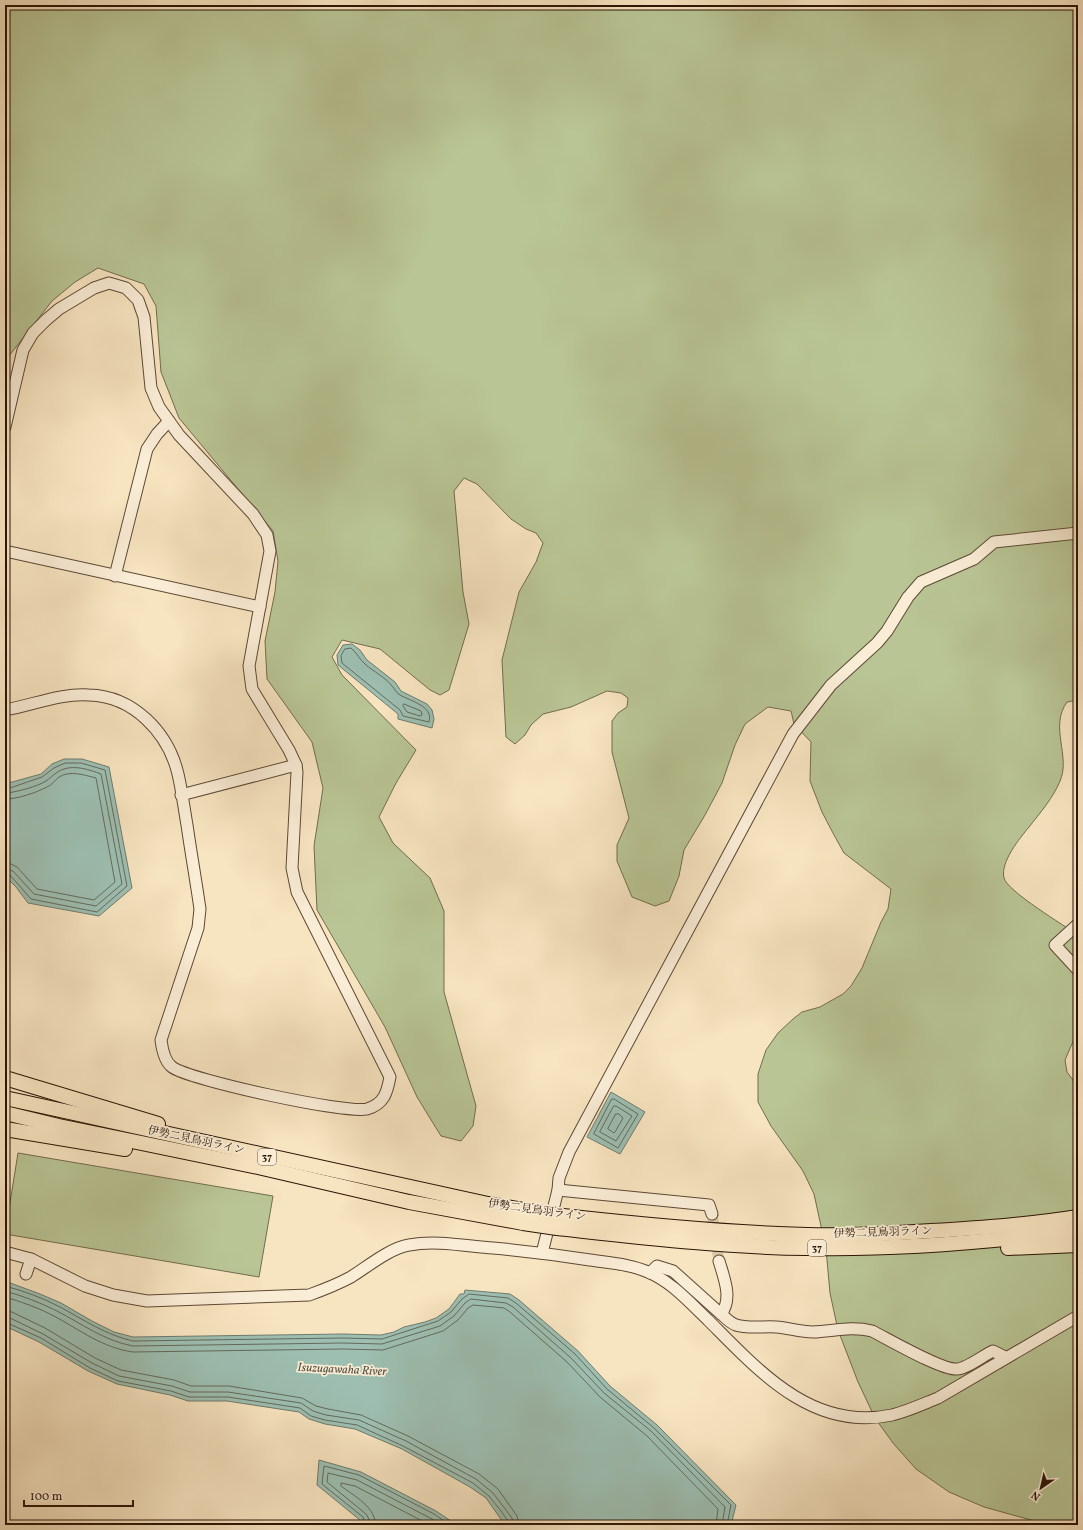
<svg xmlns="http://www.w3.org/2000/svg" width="1083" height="1530" viewBox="0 0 1083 1530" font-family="Vollkorn,'Noto Serif JP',serif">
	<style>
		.green { fill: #b9c595; stroke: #726c4e }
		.water { fill: #9dbfb2; stroke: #6f7b6d }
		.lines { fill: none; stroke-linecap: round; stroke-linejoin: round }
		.shore { stroke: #646a5c; stroke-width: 1 }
		.minor-tunnel { stroke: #d8c5a4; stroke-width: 11; stroke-dasharray: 11 5.5; stroke-linecap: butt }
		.minor-casing { stroke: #5e4834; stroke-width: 13 }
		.major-casing { stroke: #2b1406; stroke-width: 16 }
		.minor { stroke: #faedd6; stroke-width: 11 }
		.major { stroke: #f7e4c0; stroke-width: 14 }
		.major-bridge-casing { stroke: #2b1406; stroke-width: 16; stroke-linecap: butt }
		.major-bridge { stroke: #f7e4c0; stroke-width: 14 }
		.labels { text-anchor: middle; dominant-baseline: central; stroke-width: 3.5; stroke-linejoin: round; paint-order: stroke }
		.shield { fill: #faedd6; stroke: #695544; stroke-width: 1 }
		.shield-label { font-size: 10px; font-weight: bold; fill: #2b1406 }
		.street-label { font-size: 11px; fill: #2b1406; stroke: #faedd6 }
		.water-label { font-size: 12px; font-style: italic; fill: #535042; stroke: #faedd6 }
	</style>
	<rect width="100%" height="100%" fill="#f7e4c0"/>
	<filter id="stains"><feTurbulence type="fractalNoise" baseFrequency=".005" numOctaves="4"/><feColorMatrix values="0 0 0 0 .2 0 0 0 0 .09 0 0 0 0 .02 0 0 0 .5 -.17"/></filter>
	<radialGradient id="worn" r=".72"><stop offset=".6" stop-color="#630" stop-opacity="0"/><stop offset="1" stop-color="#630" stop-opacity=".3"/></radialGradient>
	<g class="green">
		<path d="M5 5H1078V700L1067 702C1049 727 1071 756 1060 781 1053 798 1040 813 1029 827 1020 838 1000 862 1004 878 1007 891 1065 926 1078 935V1030L1065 1060 1067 1072 1078 1087V1525H1049L984 1507 949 1492 916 1469 893 1443 875 1418 858 1382 838 1330 830 1293 826 1249 814 1194 803 1171 771 1126 758 1102V1074L766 1050 778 1033 793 1019 802 1012 820 1007 843 994 851 986 862 968 881 922 888 909 891 889 844 853 834 835 822 812 810 781 811 742 794 724 791 711 768 707 745 724 735 745 722 783 705 815 684 850 679 876 669 901 655 906 632 897 617 861V845L629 818 612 752V721L618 713 627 707 628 698 621 693 607 691 571 707 543 714 531 725 525 735 515 744 506 737 502 660 519 592 536 562 543 543 536 533 526 529 511 519 477 484 464 478 454 491 463 592 469 624 449 690 440 695 430 690 380 649 342 640 332 657 342 675 416 750 396 783 379 817 393 843 430 878 444 911V992L476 1106 473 1126 461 1141 441 1136 417 1097 385 1027 317 910 314 846 323 788 312 742 267 679 265 641 275 592 278 561 273 531 179 418 161 372 156 306 144 284 98 268 75 282 52 301 5 361Z"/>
		<polygon points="18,1153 273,1196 259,1277 5,1234"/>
	</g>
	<g class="water">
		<polygon points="352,644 360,650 367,660 395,682 401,691 427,704 432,710 434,719 432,728 398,719 398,714 338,665 337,655 343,645"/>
		<polygon points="64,759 82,759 109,767 132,888 99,916 28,903 16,887 5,876 5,784 41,774 52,764"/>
		<polygon points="611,1092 645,1112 620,1154 587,1137"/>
		<polygon points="5,1281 40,1294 61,1303 92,1321 114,1332 133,1337 343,1334 381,1335 394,1332 404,1327 425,1322 436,1318 449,1309 460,1294 464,1294 465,1290 510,1294 519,1300 578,1351 610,1386 657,1425 736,1505 731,1525 505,1525 486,1498 470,1487 402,1449 355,1429 325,1424 309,1419 299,1412 227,1401 188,1401 170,1395 117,1384 88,1371 39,1342 5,1326"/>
		<polygon points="319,1460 361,1472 436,1511 457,1525 359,1525 360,1520 317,1485"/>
	</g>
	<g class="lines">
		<g class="shore">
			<path d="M345 649 351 648C357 653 360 660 365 664 374 672 385 677 392 686 395 689 396 693 400 695 410 701 434 706 429 722L403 716 400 710 342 663 341 656Z"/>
			<polygon points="404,704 421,711 422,715 420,716 407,712 403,706"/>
			<polyline points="5,788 10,788 42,777 54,768 65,763 81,763 105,770 127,886 97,912 31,899 10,875 5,874"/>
			<path d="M5 793C14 793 39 786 46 781 53 776 57 771 64 769 76 765 90 770 101 774L122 884 96 906 34 894 13 871 5 869"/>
			<path d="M5 799C18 799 35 793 47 787 52 785 55 780 59 777 70 770 84 775 96 778L115 882 94 900 37 889 17 867 11 864 5 863"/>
			<polygon points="612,1099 614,1099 638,1114 618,1148 594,1134"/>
			<polygon points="614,1106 616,1106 632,1116 616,1141 600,1132"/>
			<polygon points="616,1114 619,1114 623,1118 615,1132 614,1133 608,1129"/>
			<path d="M5 1286C24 1291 43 1298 60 1307 84 1320 106 1335 133 1341L343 1338 382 1339 438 1321 451 1312 462 1299 469 1294 508 1298 516 1303 575 1354 607 1389 654 1428 731 1505 727 1525"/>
			<path d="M5 1291C23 1296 41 1303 57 1311 82 1324 105 1341 133 1346L343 1343 382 1344 440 1326 454 1316 465 1303 471 1299 506 1303 513 1307 571 1358 604 1393 651 1431 725 1507 722 1525"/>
			<path d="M5 1297C22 1302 39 1308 54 1316 80 1330 103 1348 133 1352L343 1349 383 1350 443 1331 458 1320 468 1308 473 1305 495 1307 504 1308 510 1312 567 1362 600 1397 647 1436 718 1509 716 1525"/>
			<polyline points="5,1311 12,1312 45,1328 95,1358 121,1370 174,1380 191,1386 229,1386 302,1398 316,1406 328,1409 361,1415 408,1436 479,1474 498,1489 517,1516 519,1525"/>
			<polyline points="5,1317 10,1318 43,1334 92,1363 119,1376 172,1386 190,1392 228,1392 301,1403 313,1411 326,1415 359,1420 406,1441 476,1479 493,1493 512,1518 513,1525"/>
			<polyline points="5,1322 41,1338 90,1368 118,1381 171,1391 189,1397 228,1397 300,1408 311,1416 325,1420 357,1425 403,1446 473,1483 489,1496 501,1511 508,1521 508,1525"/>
			<polyline points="363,1525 364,1521 363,1517 322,1484 324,1466 359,1475 434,1514 450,1525"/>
			<polyline points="368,1525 369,1519 366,1514 327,1482 328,1473 357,1480 432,1519 441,1525"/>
			<path d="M375 1525C377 1508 353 1495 341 1486V1483L355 1486 430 1525"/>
		</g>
		<polyline class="minor-tunnel" points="712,1214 719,1261"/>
		<defs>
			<g id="minor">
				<path d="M5 427 23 350 33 333 46 320 59 309 94 288 109 283 126 288 138 300 144 317 151 388 159 407 179 435 253 514 267 535 270 551 249 666 252 689 289 750 296 765 297 772 292 868 297 892 390 1077C387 1093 384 1104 367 1109 346 1114 189 1080 172 1067 164 1061 162 1048 161 1040L198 928 200 909C196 881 191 853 187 825 184 808 182 791 178 774 168 732 133 696 89 695 61 693 33 705 5 710"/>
				<polyline points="5,551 260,607"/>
				<polyline points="115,576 147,449 157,434 169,421"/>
				<polyline points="181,795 296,765"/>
				<polyline points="1078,924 1055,945 1078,970"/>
				<polyline points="558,1190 709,1205 712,1214"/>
				<path d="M5 1252 31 1259 85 1286 113 1295 147 1301 309 1295C323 1290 338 1284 351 1277 367 1267 390 1248 409 1245 436 1240 466 1246 493 1248 526 1251 558 1255 590 1260 610 1263 630 1264 648 1272 672 1282 690 1303 708 1320 758 1370 812 1432 892 1415 908 1411 923 1404 938 1398L1078 1316"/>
				<polyline points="542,1253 558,1190 559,1178 569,1152 793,734 831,685 877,643 887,631 908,597 921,582 974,559 994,542 1078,533"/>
				<path d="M719 1261C724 1278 733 1299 721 1314 726 1318 730 1323 736 1325 748 1329 764 1326 776 1327 789 1328 800 1332 813 1332 834 1331 852 1326 872 1331 888 1339 943 1371 957 1369 966 1369 984 1355 993 1351L1005 1357"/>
				<polyline points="650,1273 657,1266 673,1271 721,1314"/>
				<polyline points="26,1274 31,1259"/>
			</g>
			<g id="major">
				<polyline points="5,1078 158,1124"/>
				<polyline points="5,1098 488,1204 529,1211"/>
				<polyline points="5,1113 59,1126 258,1167 409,1202 523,1223"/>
				<polyline points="5,1129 125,1149"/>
				<path d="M563 1216C644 1225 725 1233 807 1235 848 1236 890 1234 931 1231 980 1228 1029 1225 1078 1217"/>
				<path d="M557 1228C640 1237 723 1247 807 1248 898 1250 988 1242 1078 1231"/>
				<polyline points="1008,1248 1078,1245"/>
			</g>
		</defs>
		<use href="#minor" class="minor-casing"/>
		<use href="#major" class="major-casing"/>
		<use href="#minor" class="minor"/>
		<use href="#major" class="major"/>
		<defs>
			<g id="major-bridge">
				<polyline points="529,1211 563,1216"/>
				<polyline points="523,1223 557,1228"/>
			</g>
		</defs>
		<use href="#major-bridge" class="major-bridge-casing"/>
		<use href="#major-bridge" class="major-bridge"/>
	</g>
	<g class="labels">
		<g class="shield">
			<rect x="258" y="1149" width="18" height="16" rx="3"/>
			<rect x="808" y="1240" width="18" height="16" rx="3"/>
		</g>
		<g class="shield-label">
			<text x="267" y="1157">37</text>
			<text x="817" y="1248">37</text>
		</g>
		<g class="street-label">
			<text transform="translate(196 1141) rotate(12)">伊勢二見鳥羽ライン</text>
			<text transform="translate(537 1211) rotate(8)">伊勢二見鳥羽ライン</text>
			<text transform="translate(883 1233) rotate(-2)">伊勢二見鳥羽ライン</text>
		</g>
		<g class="water-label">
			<text transform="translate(342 1370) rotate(3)">Isuzugawaha River</text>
		</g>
	</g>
	<rect width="1083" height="1530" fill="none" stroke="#f7e4c0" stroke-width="20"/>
	<rect x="6" y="6" width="1071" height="1518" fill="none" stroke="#2b1406" stroke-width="2"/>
	<rect x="10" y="10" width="1063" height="1510" fill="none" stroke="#2b1406"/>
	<g transform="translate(1041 1488) rotate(214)" stroke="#faedd6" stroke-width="3" paint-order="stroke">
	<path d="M0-3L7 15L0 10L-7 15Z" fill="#2b1406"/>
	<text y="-6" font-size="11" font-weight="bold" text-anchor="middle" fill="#2b1406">N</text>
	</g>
	<path d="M24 1500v6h109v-6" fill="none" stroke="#2b1406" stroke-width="2"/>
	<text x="30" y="1500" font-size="12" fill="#2b1406" stroke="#faedd6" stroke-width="3" paint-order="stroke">100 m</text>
	<rect width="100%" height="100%" filter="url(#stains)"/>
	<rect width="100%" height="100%" fill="url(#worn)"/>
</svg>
